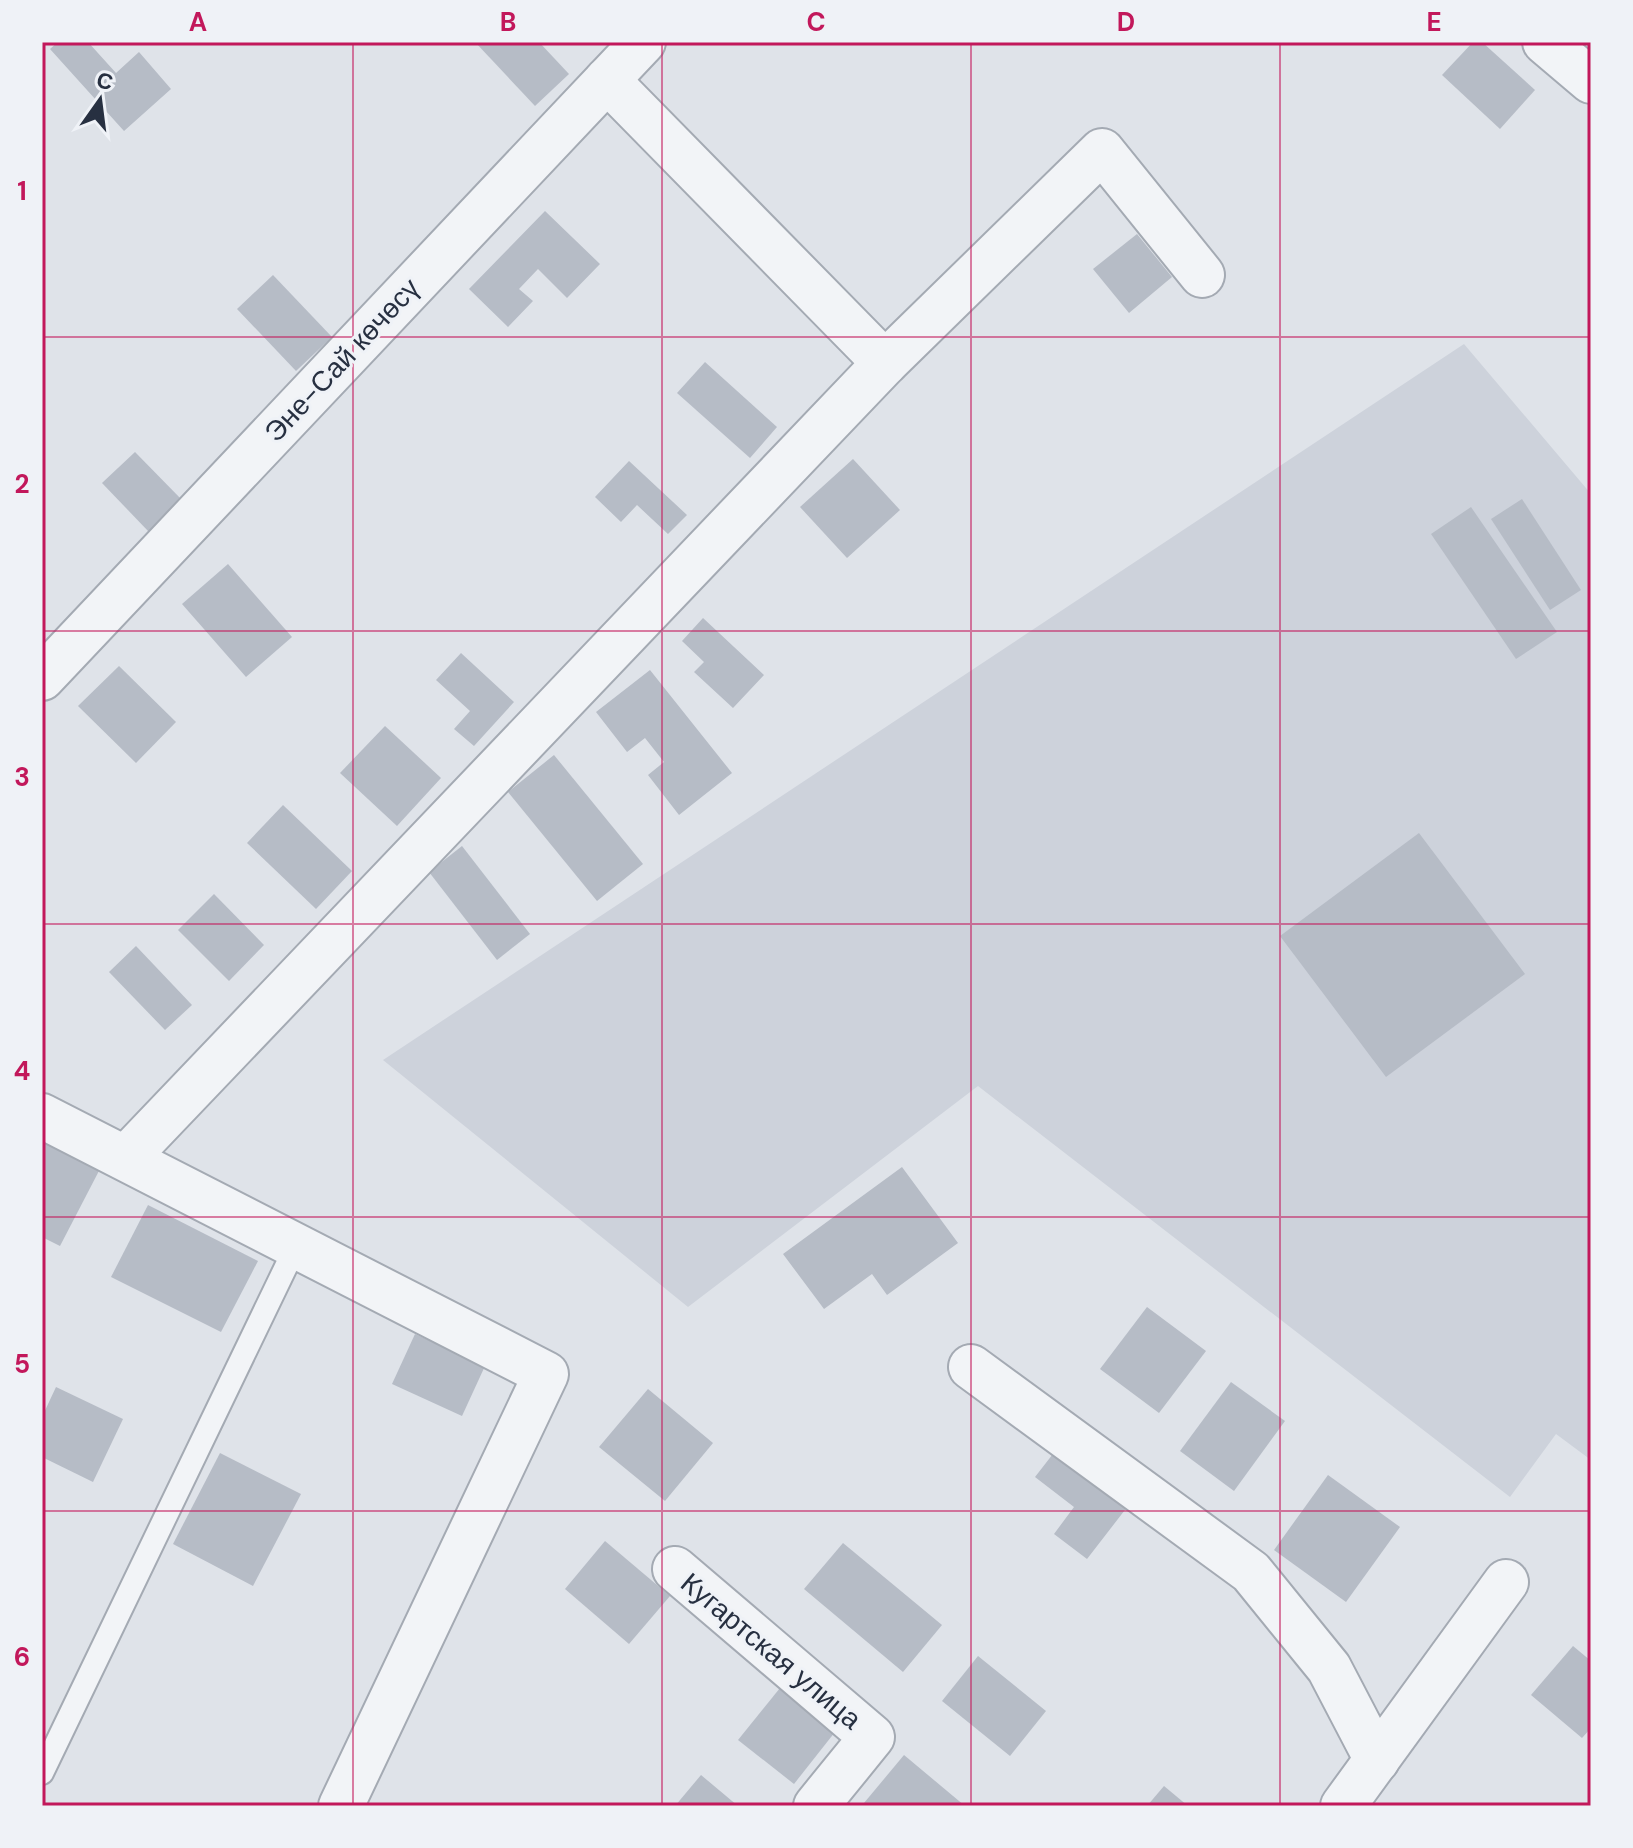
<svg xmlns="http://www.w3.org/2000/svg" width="1633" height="1848" viewBox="0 0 1633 1848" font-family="'DM Sans',sans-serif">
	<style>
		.built { fill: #cdd2db }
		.building { fill: #b6bcc6 }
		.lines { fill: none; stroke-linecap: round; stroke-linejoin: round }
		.service-casing { stroke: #a4aab3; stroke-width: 26 }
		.minor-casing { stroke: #a4aab3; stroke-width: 48 }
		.service { stroke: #f2f4f7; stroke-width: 22 }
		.minor { stroke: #f2f4f7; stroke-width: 44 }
		.grid { fill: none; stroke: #c2185b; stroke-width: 2; stroke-opacity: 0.55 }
		.labels { text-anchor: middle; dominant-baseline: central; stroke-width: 6; stroke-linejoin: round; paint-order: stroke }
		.street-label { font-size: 28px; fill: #273041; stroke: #eff2f7 }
		.neatline { fill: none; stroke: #c2185b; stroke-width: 3 }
		.grid-label { font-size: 26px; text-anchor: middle; font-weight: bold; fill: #c2185b }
	</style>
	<rect width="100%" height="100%" fill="#dfe3e9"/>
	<polygon class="built" points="1464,344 1591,494 1591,1460 1556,1434 1510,1497 978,1086 688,1307 383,1060"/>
	<g class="building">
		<polygon points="58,42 88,42 116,73 139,52 171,89 124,131 50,49"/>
		<polygon points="475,42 539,42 569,74 535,106"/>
		<polygon points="1473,42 1482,42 1535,90 1500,129 1442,75"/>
		<polygon points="545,211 600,264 567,298 538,269 519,289 533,301 508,327 469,289"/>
		<polygon points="1137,234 1172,277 1129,313 1093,269"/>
		<polygon points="273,275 332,337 296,371 237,309"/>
		<polygon points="705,362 777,427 750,458 677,393"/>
		<polygon points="135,452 182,500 149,532 102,483"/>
		<polygon points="853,459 900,510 847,558 800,507"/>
		<polygon points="629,461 687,515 668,534 637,505 621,522 595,497"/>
		<polygon points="1522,499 1581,590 1550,610 1491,519"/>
		<polygon points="1471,507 1557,632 1516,659 1431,534"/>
		<polygon points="228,564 292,637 246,677 182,604"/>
		<polygon points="703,618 764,675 733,708 694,672 704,662 682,641"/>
		<polygon points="461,653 514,702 474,746 454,729 470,711 436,680"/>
		<polygon points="119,666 176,722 136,763 78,706"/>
		<polygon points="650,670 732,773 679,815 648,775 664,762 645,738 627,752 596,712"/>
		<polygon points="385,726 441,778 397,826 340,773"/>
		<polygon points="554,755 643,864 597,901 508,792"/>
		<polygon points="283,805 352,871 316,909 247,843"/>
		<polygon points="1419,833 1525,974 1386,1077 1280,936"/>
		<polygon points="462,846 530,934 497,960 429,872"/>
		<polygon points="214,894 264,945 229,981 178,930"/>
		<polygon points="136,946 192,1005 165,1030 109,972"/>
		<polygon points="42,1136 101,1167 60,1246 42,1237"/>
		<polygon points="902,1167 958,1243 887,1295 872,1274 824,1309 783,1254"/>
		<polygon points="148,1205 258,1261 221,1332 111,1277"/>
		<polygon points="1147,1307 1206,1351 1159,1413 1100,1369"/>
		<polygon points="415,1334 485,1366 462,1416 392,1384"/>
		<polygon points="1231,1382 1285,1421 1234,1491 1180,1451"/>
		<polygon points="56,1387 123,1419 93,1482 42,1457 42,1417"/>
		<polygon points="648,1389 713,1443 665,1501 599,1447"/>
		<polygon points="1056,1450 1128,1506 1087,1559 1054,1534 1074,1507 1035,1477"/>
		<polygon points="220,1453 301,1494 253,1586 173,1544"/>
		<polygon points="1328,1475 1400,1527 1346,1602 1274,1550"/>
		<polygon points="605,1541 670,1596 629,1644 565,1589"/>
		<polygon points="843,1543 942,1625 903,1672 804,1589"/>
		<polygon points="1573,1646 1591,1661 1591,1728 1582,1738 1531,1695"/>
		<polygon points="978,1656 1046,1711 1010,1756 942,1701"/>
		<polygon points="780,1688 835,1732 794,1784 738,1740"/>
		<polygon points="904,1755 965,1806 868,1806 864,1803"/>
		<polygon points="701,1775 738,1806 675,1806"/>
		<polygon points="1164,1786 1188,1806 1147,1806"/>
	</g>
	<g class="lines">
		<defs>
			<polyline id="service" points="42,1773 296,1246"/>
			<g id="minor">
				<polyline points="1545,42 1591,81"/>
				<polyline points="607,80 885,363"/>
				<polyline points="42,678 643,42"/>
				<polyline points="42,1116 546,1374 341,1806"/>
				<polyline points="126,1158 885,363 1102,151 1202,275"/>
				<polyline points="971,1367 1251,1572 1329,1668 1377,1760"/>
				<polyline points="675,1569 872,1737 816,1806"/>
				<polyline points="1343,1806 1506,1582"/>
			</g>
		</defs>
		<use href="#service" class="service-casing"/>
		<use href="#minor" class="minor-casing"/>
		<use href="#service" class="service"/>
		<use href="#minor" class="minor"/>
	</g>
	<path class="grid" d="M353 42V1806M662 42V1806M971 42V1806M1280 42V1806M42 337H1591M42 631H1591M42 924H1591M42 1217H1591M42 1511H1591"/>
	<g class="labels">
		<g class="street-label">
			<text transform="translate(342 360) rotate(-47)">Эне-Сай көчөсү</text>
			<text transform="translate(771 1651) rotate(40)">Кугартская улица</text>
		</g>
	</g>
	<rect width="1633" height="1848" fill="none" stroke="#eff2f7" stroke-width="88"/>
	<g transform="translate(100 100) rotate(14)" stroke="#eff2f7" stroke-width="6" paint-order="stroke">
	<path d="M0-6L14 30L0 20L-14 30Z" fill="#273041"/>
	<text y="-12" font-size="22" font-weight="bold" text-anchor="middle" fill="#273041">С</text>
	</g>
	<rect x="44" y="44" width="1545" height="1760" class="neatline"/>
	<g class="grid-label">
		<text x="198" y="31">A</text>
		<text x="508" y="31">B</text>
		<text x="816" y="31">C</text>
		<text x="1126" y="31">D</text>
		<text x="1434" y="31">E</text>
		<text x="22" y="200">1</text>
		<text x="22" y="493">2</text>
		<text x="22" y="786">3</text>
		<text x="22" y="1080">4</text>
		<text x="22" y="1373">5</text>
		<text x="22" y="1666">6</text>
	</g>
</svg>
